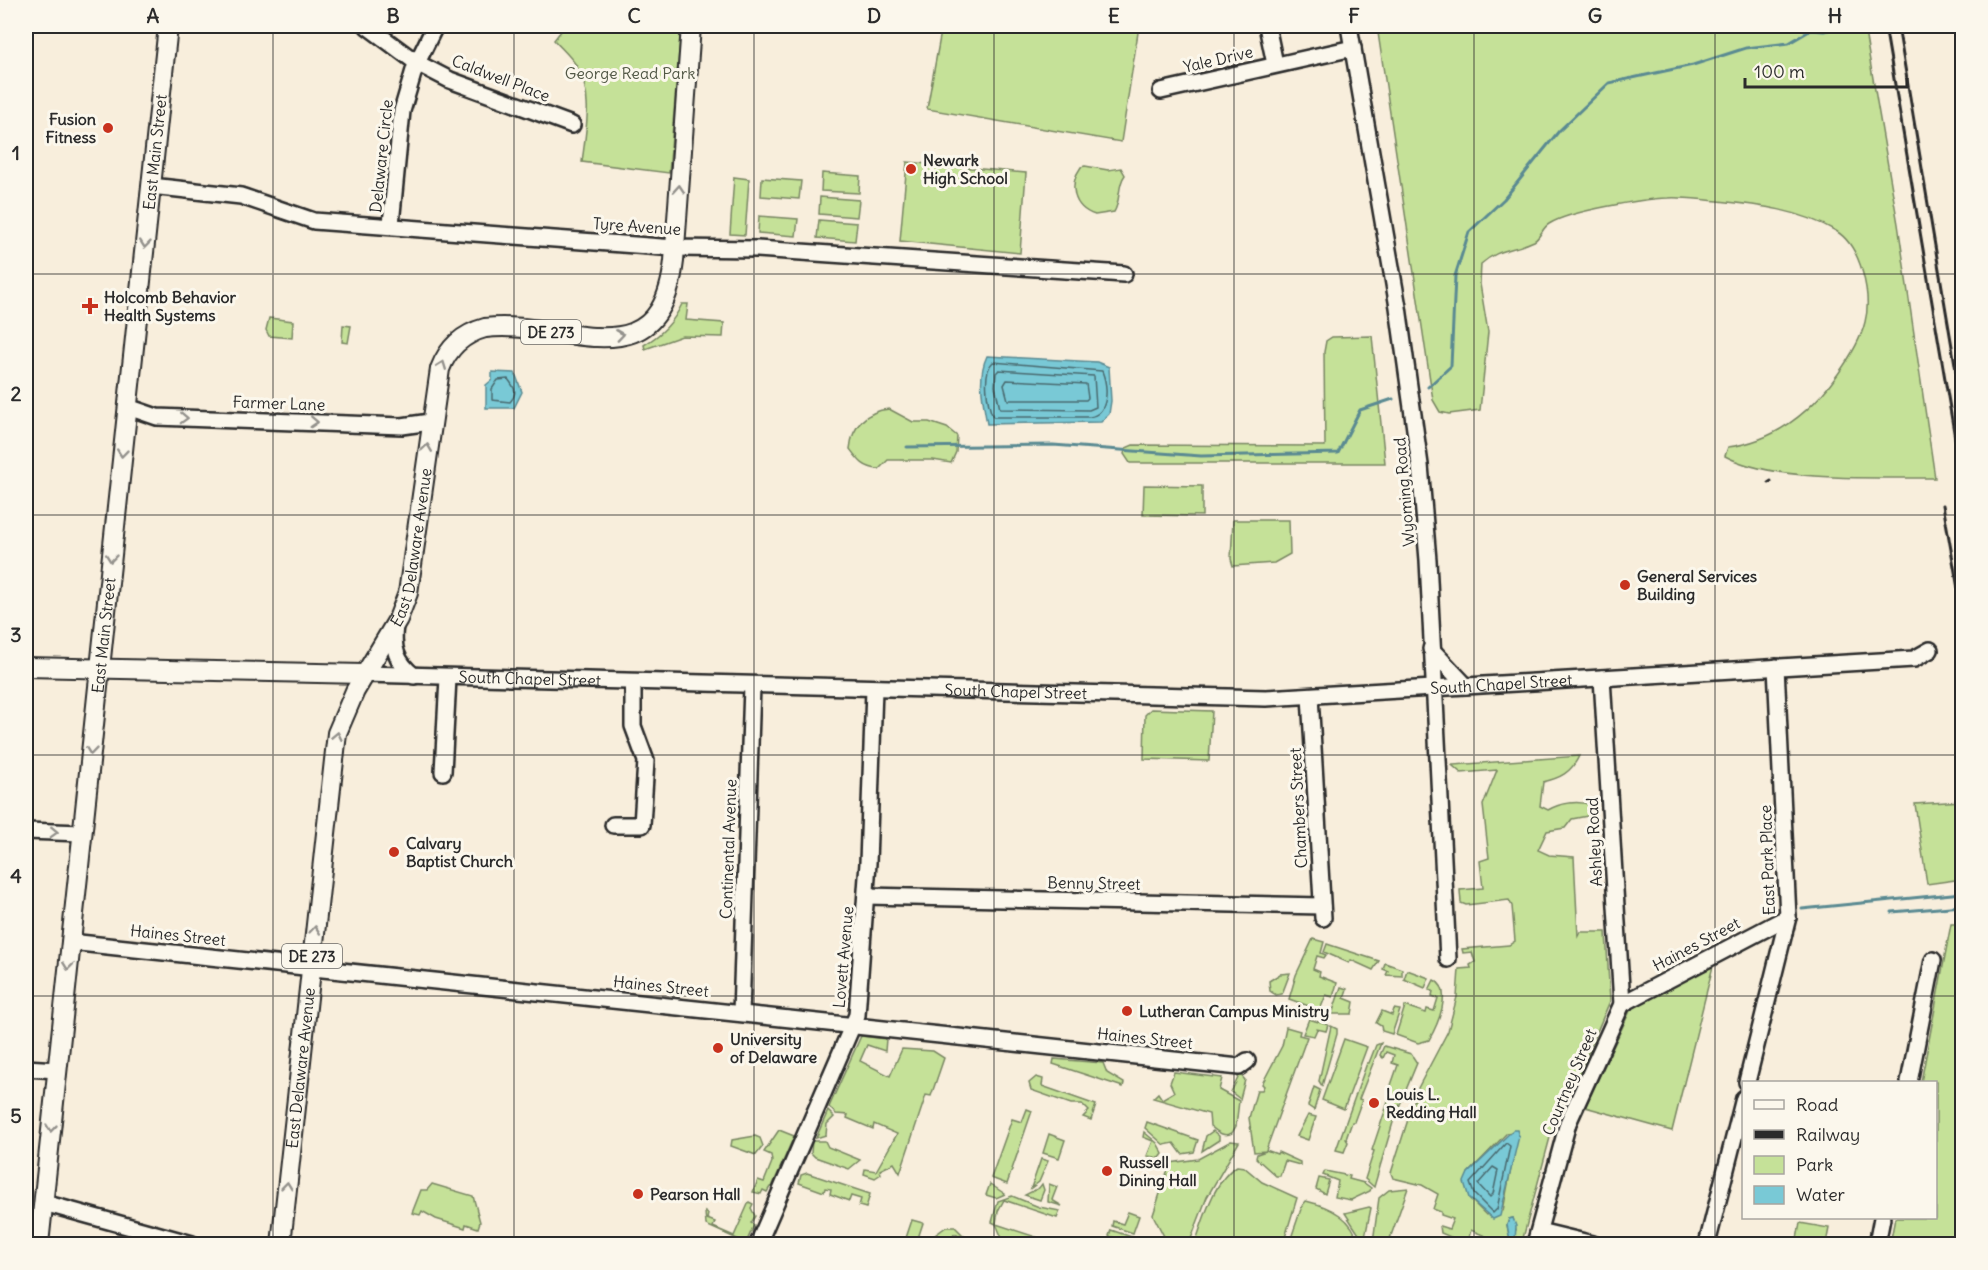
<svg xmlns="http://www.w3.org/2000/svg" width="1988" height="1270" viewBox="0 0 1988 1270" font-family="Delius,sans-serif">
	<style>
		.green { fill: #c5e198; stroke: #788662; stroke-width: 1.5; fill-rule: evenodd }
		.water { fill: #79c9d6; stroke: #5a8a92; stroke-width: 1.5 }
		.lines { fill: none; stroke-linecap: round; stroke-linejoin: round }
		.shore { stroke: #4a6a6f; stroke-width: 1.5 }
		.stream { stroke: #5a8a92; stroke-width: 3 }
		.minor-casing { stroke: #2b2b2b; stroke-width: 20 }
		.major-casing { stroke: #2b2b2b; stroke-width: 22 }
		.minor { stroke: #fbf7ec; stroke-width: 15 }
		.major { stroke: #fbf7ec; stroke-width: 18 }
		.rail { stroke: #2b2b2b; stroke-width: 3 }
		.oneway { stroke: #93918c }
		.grid { fill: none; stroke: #2b2b2b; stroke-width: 1.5; stroke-opacity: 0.55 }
		.poi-dot { fill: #c8321e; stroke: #fbf7ec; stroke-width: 2 }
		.labels { text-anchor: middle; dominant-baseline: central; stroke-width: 6; stroke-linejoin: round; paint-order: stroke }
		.shield { fill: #fbf7ec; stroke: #696865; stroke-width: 1.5 }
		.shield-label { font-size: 15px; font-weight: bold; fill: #2b2b2b }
		.street-label { font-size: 16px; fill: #2b2b2b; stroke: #fbf7ec }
		.park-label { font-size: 16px; fill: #525846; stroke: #fbf7ec }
		.poi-label { font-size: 16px; font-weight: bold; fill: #2b2b2b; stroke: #fbf7ec; text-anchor: start }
		.neatline { fill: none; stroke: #2b2b2b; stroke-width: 2 }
		.grid-label { font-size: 20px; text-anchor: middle; font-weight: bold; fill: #2b2b2b }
	</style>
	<rect width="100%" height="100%" fill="#f8eedc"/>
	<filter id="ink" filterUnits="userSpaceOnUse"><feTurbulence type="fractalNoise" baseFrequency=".0167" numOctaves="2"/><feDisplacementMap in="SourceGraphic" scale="12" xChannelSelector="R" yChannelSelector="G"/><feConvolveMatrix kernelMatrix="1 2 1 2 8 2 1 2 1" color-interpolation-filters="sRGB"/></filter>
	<g filter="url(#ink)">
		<g class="green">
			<path d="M565 26H681L669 173 582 162C586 131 594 93 576 65 570 56 561 48 554 40Z"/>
			<polygon points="942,26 1139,26 1121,142 927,109"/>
			<path d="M1377 26H1864L1898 224 1935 478C1877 477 1776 483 1725 456L1728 447C1775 441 1811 412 1838 374 1848 360 1861 339 1865 322 1872 295 1861 246 1836 231 1800 210 1759 205 1718 201 1702 200 1684 197 1668 198 1643 199 1569 211 1549 224 1542 228 1541 237 1534 241 1513 251 1499 248 1481 264L1480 284 1488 332 1480 410 1449 414 1440 412 1433 400Z"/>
			<polygon points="907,162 1026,173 1020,253 900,241"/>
			<path d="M1085 166 1108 170 1121 168 1125 175C1117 185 1121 201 1114 212L1095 215C1073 208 1068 185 1081 167Z"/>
			<polygon points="822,173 860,176 859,193 821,191"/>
			<polygon points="734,177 749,179 745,235 730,234"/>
			<polygon points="762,178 801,181 799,199 761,196"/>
			<polygon points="820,197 859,200 857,217 819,214"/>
			<polygon points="759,216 798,219 796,236 758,233"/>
			<polygon points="819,220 857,223 855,241 817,238"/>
			<path d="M682 304H688L686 320 724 323 723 337 682 336 645 349 644 345C662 334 673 323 682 304Z"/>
			<polygon points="269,318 293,321 292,338 269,336 266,330"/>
			<polygon points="343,325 351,326 348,343 342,342"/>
			<polygon points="1372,336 1385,463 1130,463 1124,454 1126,448 1133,445 1325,446 1324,352 1326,341 1332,337"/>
			<path d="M889 409 913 422H929L947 428 957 436 956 452 951 463 933 460H888L879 469C864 468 859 461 850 449 852 426 866 411 889 409Z"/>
			<polygon points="1144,485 1202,486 1202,516 1143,515"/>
			<polygon points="1233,520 1289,520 1290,554 1274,563 1233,566 1231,559"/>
			<polygon points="1151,709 1212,711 1209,761 1144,759 1145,715"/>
			<path d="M1579 756C1571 773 1560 778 1543 782L1540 806 1548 810C1560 803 1578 800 1591 805L1593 815 1572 819 1565 828 1547 831 1538 850 1549 855 1574 857 1578 936 1580 932H1606L1610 1001 1575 1083 1556 1115 1522 1242 1525 1244H1490L1492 1239 1471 1230 1467 1244 1441 1233 1440 1226 1449 1229 1453 1219 1441 1215V1212L1433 1209 1438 1194 1422 1185 1393 1178 1391 1173 1418 1088 1448 1031 1457 997 1459 969 1471 968 1470 965 1475 962 1472 952 1463 953 1462 949 1509 945 1515 941 1512 906 1509 900 1466 905 1461 903 1460 890 1483 888 1480 861 1489 858 1483 805 1497 770 1461 773 1452 765ZM1518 1131 1503 1211 1486 1215 1469 1198 1468 1173 1507 1133ZM1513 1218 1516 1230 1510 1240 1507 1225 1509 1219Z"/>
			<polygon points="1962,801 1962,879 1927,884 1915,804"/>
			<polygon points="1951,924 1962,924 1962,1244 1890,1244 1895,1218 1936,1218 1936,1082 1921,1082"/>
			<polygon points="1313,939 1324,942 1321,953 1326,955 1324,958 1317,956 1313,969 1320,972 1319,976 1337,983 1333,997 1326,995 1320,1010 1289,999 1296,975"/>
			<polygon points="1327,944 1379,961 1373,970 1351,960 1349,963 1324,952"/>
			<polygon points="1385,963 1402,969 1402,976 1386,975 1388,971 1383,969"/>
			<polygon points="1713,966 1672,1131 1585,1107 1630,1011 1636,1005"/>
			<polygon points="1407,970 1429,978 1425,988 1404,979"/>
			<polygon points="1290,973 1282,994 1276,995 1270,991 1269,981 1280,974"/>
			<path d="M1434 980C1454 989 1437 1026 1429 1040L1418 1043 1396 1035 1405 1006 1426 1013 1427 1009 1434 1011 1438 998 1432 996 1433 991 1429 990Z"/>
			<polygon points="1341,987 1347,989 1344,998 1354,1002 1352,1014 1332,1014"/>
			<polygon points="1394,1009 1400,1010 1392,1034 1382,1031 1381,1026 1376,1023 1382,1011 1392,1015"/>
			<polygon points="1309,1019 1328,1025 1326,1031 1317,1029 1314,1036 1303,1034"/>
			<polygon points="1331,1026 1337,1029 1337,1034 1322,1086 1319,1081"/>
			<polygon points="1286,1027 1300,1031 1299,1035 1307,1037 1266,1150 1277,1154 1278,1152 1300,1162 1300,1165 1285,1161 1280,1176 1276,1176 1256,1158 1257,1154 1266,1151 1254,1152 1249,1118 1257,1090 1262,1090 1264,1086 1262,1084 1282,1046"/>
			<polygon points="861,1036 886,1039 885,1051 867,1045 860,1061 890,1076 902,1049 933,1051 944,1058 931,1096 926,1095 900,1173 894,1163 880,1170 881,1174 875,1178 864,1174 865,1169 876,1171 897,1134 874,1124 873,1129 847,1118 848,1115 836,1114 829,1107"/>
			<polygon points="1344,1039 1367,1047 1344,1109 1322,1100"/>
			<polygon points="1381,1043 1359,1099 1362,1100 1354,1122 1352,1122 1346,1139 1348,1142 1344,1152 1336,1150 1367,1063 1369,1063 1376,1045"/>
			<polygon points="1384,1046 1411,1054 1417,1063 1394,1119 1374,1187 1365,1179 1374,1151 1372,1150 1392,1090 1390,1088 1398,1065 1392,1063 1394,1055 1386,1052 1383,1058 1380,1055"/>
			<polygon points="1054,1059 1103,1063 1107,1073 1124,1083 1123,1087 1053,1064"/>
			<path d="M1174 1072 1222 1078 1219 1090 1239 1101 1236 1126 1232 1133C1223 1138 1217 1131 1210 1126L1209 1114 1153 1098 1158 1093 1162 1099 1174 1092 1170 1083Z"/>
			<polygon points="1240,1074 1245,1080 1240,1099 1231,1092"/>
			<polygon points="1036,1077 1043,1079 1042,1086 1096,1105 1091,1120 1083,1117 1089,1111 1082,1104 1071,1104 1031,1090 1029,1083"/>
			<polygon points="1314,1087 1320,1090 1314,1110 1308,1106"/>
			<polygon points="1027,1109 1032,1111 1007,1184 991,1178 1012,1119 1022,1122"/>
			<polygon points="828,1111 834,1117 827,1124 826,1135 816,1138"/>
			<polygon points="1308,1115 1316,1117 1308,1140 1297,1136"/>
			<polygon points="1147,1122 1198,1140 1194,1152 1182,1154 1174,1143 1164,1145 1145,1128"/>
			<polygon points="779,1130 794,1136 772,1187 770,1187 767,1192 763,1190 761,1194 753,1192 758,1180 764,1182 772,1162 771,1155 764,1152"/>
			<polygon points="1213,1131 1219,1136 1219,1140 1202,1151 1206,1136"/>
			<polygon points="1144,1132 1157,1143 1163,1154 1160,1158 1147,1156 1153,1141 1143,1137"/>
			<polygon points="1049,1134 1065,1140 1059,1158 1043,1153"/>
			<polygon points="755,1136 760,1138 763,1146 756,1155 731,1146 732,1140"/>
			<polygon points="812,1141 825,1141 828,1147 860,1160 849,1169 815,1157 811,1153"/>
			<polygon points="1231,1141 1239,1142 1207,1197 1189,1244 1168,1244 1153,1215 1170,1163 1198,1159"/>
			<polygon points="1041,1159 1048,1161 1039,1182 1031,1188"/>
			<path d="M1237 1166 1244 1167 1262 1182 1297 1198 1283 1244H1195C1203 1221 1214 1179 1237 1166Z"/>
			<polygon points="1325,1171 1350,1176 1349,1179 1364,1183 1371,1188 1370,1191 1351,1200 1335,1197 1338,1181 1323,1175"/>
			<polygon points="807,1173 870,1194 866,1208 859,1206 861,1199 851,1196 849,1201 830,1194 831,1189 825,1188 824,1192 799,1183 801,1175"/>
			<polygon points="1319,1178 1329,1180 1325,1194 1316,1189"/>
			<polygon points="432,1184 473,1196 480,1222 478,1228 466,1224 465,1228 436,1219 422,1211 420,1215 412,1213 421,1190 427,1190"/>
			<polygon points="990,1184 1005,1194 996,1198 986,1195"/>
			<polygon points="1042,1184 1044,1190 1040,1200 1025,1195 1039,1188"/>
			<polygon points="1049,1184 1057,1187 1052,1200 1062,1206 1048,1202"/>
			<polygon points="1408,1188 1388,1244 1373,1242 1379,1198 1389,1190"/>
			<polygon points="1012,1196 1039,1207 1060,1211 1057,1218 1004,1200 998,1211 996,1224 1057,1244 1016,1244 1002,1238 996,1224 992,1222 998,1201"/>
			<path d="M1306 1201C1331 1207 1353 1218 1359 1244H1289L1302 1206Z"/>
			<polygon points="749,1202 753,1204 751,1208 755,1216 751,1223 754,1225 746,1243 706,1225 705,1212 708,1214 707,1219 715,1222 713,1227 734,1236"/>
			<polygon points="1369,1207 1371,1208 1364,1242 1345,1213"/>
			<polygon points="1128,1212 1139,1216 1133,1233 1112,1226 1113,1221 1123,1224"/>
			<polygon points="912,1220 923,1223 916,1244 904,1244"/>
			<polygon points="1800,1223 1829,1228 1826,1244 1796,1244"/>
			<polygon points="946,1227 955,1227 966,1238 954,1234 950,1244 933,1244 935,1235"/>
			<polygon points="1111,1230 1152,1244 1133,1244 1109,1236"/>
		</g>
		<g class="water">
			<path d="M987 356 1097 362 1109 367 1111 401 1109 414 1101 422 987 424C983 401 977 377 987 356Z"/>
			<polygon points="492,372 515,373 522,392 514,408 486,408 486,385 492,380"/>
			<polygon points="1513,1130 1517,1130 1519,1136 1500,1216 1493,1219 1469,1198 1464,1182 1468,1173"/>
			<polygon points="1513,1218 1516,1226 1515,1241 1510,1240 1507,1225 1509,1219"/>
		</g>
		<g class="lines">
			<g class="shore">
				<path d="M993 362 1102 371C1108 386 1110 414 1089 417H993C987 404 982 372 993 362Z"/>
				<polygon points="999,370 1094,376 1096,407 1089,410 1000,409 995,386 996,373"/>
				<path d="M498 380 508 379C515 388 518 393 510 402L492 400V389Z"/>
				<polygon points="1007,380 1086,384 1088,398 1086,400 1008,400 1004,385"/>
				<polygon points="1506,1143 1510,1146 1497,1209 1493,1213 1474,1194 1470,1183"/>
				<polygon points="1493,1167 1498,1170 1493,1194 1490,1197 1478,1184"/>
			</g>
			<g class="stream">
				<polyline points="1428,387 1451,366 1455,276 1469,232 1504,199 1559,131 1609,83 1693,65 1746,48 1789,43 1811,30 1824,31 1844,26"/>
				<polyline points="907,447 1053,445 1201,456 1338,453 1360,410 1393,399"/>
				<polyline points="1802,909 1962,893"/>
				<polyline points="1892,912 1962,906"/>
			</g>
			<defs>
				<g id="minor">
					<polyline points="367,26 417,63 450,80 572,125"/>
					<polyline points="1267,26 1275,64"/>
					<polyline points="1349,26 1398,307 1420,465 1428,560 1448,959"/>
					<polyline points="1161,91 1353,48"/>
					<polyline points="151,186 241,196 314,221 675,248 757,249 1124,274"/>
					<polyline points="391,224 402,111 415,67 435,26"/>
					<polyline points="128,407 157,417 402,426 430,422"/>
					<path d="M395 625C392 648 396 662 414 676"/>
					<polyline points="1431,649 1466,686"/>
					<path id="s1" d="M364 674 1266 698 1914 659 1930 650"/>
					<polyline points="1310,696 1323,918"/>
					<polyline points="443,772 448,678"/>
					<polyline points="613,825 642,825 646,761 633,726 633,683"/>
					<polyline points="26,831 82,833"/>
					<polyline points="866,896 1322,906"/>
					<polyline points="70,942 1239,1067 1247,1061"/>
					<polyline points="1622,1004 1788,917"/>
					<polyline points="741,1013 752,686"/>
					<polyline points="26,1068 57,1070"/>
					<polyline points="1747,1082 1788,917 1776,667"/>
					<polyline points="1909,1082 1933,960"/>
					<polyline points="44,1203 192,1244"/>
					<polyline points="1539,1231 1593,1244"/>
					<polyline points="758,1244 857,1015 868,863 874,689"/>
					<polyline points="1535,1244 1568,1123 1622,1004 1602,678"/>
					<polyline points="1707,1244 1744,1098"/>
					<polyline points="1877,1244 1882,1218"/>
				</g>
				<g id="major">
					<polyline points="26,667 364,674"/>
					<path id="s2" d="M39 1244 168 26"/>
					<path id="s3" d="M281 1244 337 733 355 691 398 619 408 593 440 369C448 348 463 334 485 328 563 318 660 385 674 261L691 26"/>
				</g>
			</defs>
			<use href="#minor" class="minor-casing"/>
			<use href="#major" class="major-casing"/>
			<use href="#minor" class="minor"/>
			<use href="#major" class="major"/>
			<g class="rail">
				<polyline points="1885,26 1962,479"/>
				<polyline points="1898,26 1962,406"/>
				<polyline points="1768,483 1771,481"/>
				<polyline points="1943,505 1962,611"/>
			</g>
		</g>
		<defs><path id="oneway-chevron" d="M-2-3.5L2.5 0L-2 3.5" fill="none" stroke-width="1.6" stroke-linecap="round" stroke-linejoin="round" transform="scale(1.5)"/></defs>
		<g class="oneway">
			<use href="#oneway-chevron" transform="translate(679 189) rotate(-86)"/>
			<use href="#oneway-chevron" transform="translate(145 244) rotate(96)"/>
			<use href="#oneway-chevron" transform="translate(620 335) rotate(-8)"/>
			<use href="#oneway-chevron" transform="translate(442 365) rotate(-69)"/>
			<use href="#oneway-chevron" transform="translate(184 418) rotate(2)"/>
			<use href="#oneway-chevron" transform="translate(314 422) rotate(3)"/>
			<use href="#oneway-chevron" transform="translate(427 448) rotate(-82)"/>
			<use href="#oneway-chevron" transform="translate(122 453) rotate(96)"/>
			<use href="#oneway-chevron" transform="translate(111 558) rotate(96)"/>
			<use href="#oneway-chevron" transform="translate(337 736) rotate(-78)"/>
			<use href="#oneway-chevron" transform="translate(91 751) rotate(96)"/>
			<use href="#oneway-chevron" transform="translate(54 832) rotate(2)"/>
			<use href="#oneway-chevron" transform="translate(315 930) rotate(-84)"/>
			<use href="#oneway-chevron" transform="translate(68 966) rotate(96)"/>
			<use href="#oneway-chevron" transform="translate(51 1128) rotate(96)"/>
			<use href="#oneway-chevron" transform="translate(287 1186) rotate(-84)"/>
		</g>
	</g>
	<path class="grid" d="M273 26V1244M514 26V1244M754 26V1244M994 26V1244M1234 26V1244M1474 26V1244M1715 26V1244M26 274H1962M26 515H1962M26 755H1962M26 996H1962"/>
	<g class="poi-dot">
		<circle cx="108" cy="128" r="6"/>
		<circle cx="911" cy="169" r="6"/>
		<path d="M87 297h6v6h6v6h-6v6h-6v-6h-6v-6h6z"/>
		<circle cx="1625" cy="585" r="6"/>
		<circle cx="394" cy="852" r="6"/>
		<circle cx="1127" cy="1011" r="6"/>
		<circle cx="718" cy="1048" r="6"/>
		<circle cx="1374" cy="1103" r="6"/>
		<circle cx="1107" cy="1171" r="6"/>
		<circle cx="638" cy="1194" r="6"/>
	</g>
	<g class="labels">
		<g class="shield">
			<rect x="521" y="320" width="60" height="24" rx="4.5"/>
			<rect x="282" y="944" width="60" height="24" rx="4.5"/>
		</g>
		<g class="shield-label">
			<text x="551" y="332">DE 273</text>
			<text x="312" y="956">DE 273</text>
		</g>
		<g class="street-label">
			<text transform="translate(1218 59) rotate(-13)">Yale Drive</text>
			<text transform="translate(501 78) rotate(21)">Caldwell Place</text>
			<text stroke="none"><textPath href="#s2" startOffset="1098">East Main Street</textPath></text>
			<text transform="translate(381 156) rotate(-84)">Delaware Circle</text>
			<text transform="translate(637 226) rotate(4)">Tyre Avenue</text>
			<text transform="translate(279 403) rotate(2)">Farmer Lane</text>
			<text transform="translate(1404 492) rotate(-95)">Wyoming Road</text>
			<text stroke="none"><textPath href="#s3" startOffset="717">East Delaware Avenue</textPath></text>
			<text stroke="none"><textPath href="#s2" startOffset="612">East Main Street</textPath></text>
			<text stroke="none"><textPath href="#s1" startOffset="166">South Chapel Street</textPath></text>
			<text stroke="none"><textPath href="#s1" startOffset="1138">South Chapel Street</textPath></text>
			<text stroke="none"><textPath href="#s1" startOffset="652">South Chapel Street</textPath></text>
			<text transform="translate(1298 808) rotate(-93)">Chambers Street</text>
			<text transform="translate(1594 842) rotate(-93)">Ashley Road</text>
			<text transform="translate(728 849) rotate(-88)">Continental Avenue</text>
			<text transform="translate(1767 860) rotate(-92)">East Park Place</text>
			<text transform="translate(1094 883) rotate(1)">Benny Street</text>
			<text transform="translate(178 935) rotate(6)">Haines Street</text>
			<text transform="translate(1696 944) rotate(-28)">Haines Street</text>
			<text transform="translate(843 957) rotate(-85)">Lovett Avenue</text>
			<text transform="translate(661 986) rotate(6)">Haines Street</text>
			<text transform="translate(1145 1038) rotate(6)">Haines Street</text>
			<text stroke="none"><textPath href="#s3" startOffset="177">East Delaware Avenue</textPath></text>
			<text transform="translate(1569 1082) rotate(-67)">Courtney Street</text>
		</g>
		<g class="park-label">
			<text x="630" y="73">George Read Park</text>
		</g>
		<g class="poi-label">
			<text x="96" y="119" text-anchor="end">Fusion<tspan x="96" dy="18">Fitness</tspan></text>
			<text x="923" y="160">Newark<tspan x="923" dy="18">High School</tspan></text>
			<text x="104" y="297">Holcomb Behavior<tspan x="104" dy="18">Health Systems</tspan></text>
			<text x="1637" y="576">General Services<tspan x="1637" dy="18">Building</tspan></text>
			<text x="406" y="843">Calvary<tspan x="406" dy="18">Baptist Church</tspan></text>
			<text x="1139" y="1011">Lutheran Campus Ministry</text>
			<text x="730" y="1039">University<tspan x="730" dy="18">of Delaware</tspan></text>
			<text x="1386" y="1094">Louis L.<tspan x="1386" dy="18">Redding Hall</tspan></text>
			<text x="1119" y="1162">Russell<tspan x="1119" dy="18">Dining Hall</tspan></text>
			<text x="650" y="1194">Pearson Hall</text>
		</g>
	</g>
	<rect width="1988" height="1270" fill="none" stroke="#fbf7ec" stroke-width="66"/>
	<rect x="1742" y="1081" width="195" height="138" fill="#fbf7ec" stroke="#a8a59f" stroke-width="1.5"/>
	<rect x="1754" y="1100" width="30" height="9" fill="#fbf7ec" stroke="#a8a59f" stroke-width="1.5"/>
	<text x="1796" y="1111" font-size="18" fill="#2b2b2b">Road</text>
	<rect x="1754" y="1130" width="30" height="9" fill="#2b2b2b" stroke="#a8a59f" stroke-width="1.5"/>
	<text x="1796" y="1141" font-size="18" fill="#2b2b2b">Railway</text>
	<rect x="1754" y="1156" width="30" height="18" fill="#c5e198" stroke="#a8a59f" stroke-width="1.5"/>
	<text x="1796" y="1171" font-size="18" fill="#2b2b2b">Park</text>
	<rect x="1754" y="1186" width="30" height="18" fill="#79c9d6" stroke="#a8a59f" stroke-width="1.5"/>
	<text x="1796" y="1201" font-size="18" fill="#2b2b2b">Water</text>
	<path d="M1745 78v9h162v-9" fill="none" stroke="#2b2b2b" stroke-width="3"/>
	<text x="1754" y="78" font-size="18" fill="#2b2b2b" stroke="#fbf7ec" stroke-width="4.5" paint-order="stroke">100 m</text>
	<rect x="33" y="33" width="1922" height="1204" class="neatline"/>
	<g class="grid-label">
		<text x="153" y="23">A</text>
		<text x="393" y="23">B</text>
		<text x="634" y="23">C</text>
		<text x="874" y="23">D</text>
		<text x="1114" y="23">E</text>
		<text x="1354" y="23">F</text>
		<text x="1595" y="23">G</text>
		<text x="1835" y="23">H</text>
		<text x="16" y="160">1</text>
		<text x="16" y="401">2</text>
		<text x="16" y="642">3</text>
		<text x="16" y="883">4</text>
		<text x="16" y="1123">5</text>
	</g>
</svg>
